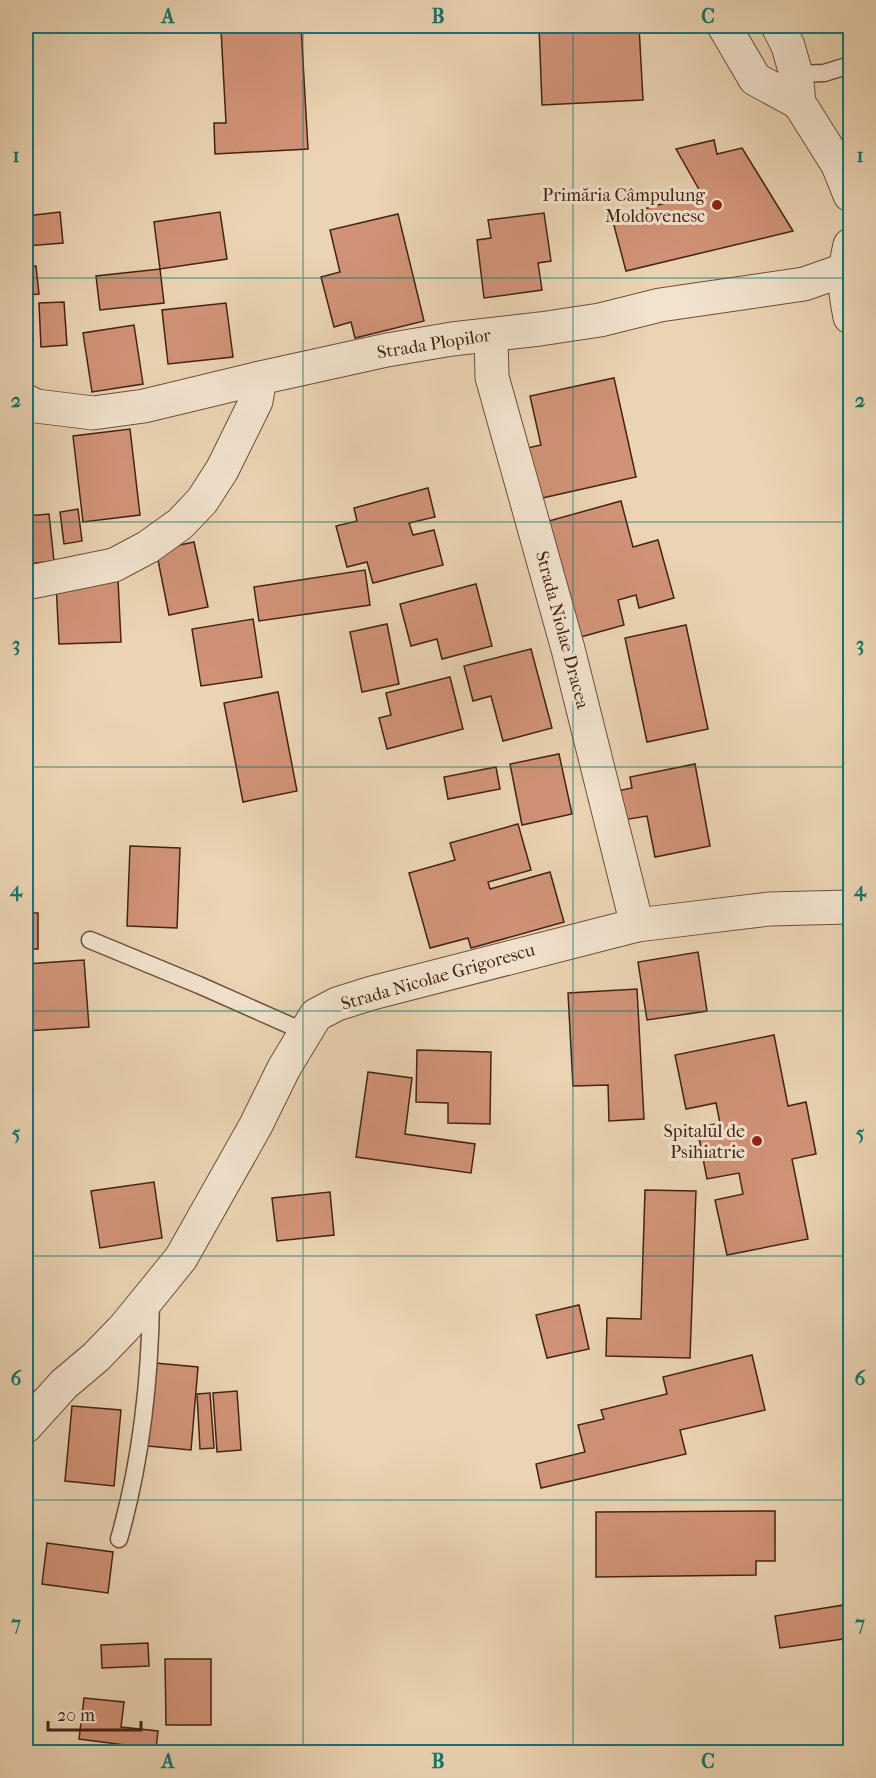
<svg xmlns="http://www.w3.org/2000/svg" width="876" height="1778" viewBox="0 0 876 1778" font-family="'IM FELL French Canon',serif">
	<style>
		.building { fill: #d19378; stroke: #442215; stroke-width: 1.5 }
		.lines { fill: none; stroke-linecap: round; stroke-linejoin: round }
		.lane-casing { stroke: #6e4e3c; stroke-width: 19 }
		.street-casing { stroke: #6e4e3c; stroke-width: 35 }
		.lane { stroke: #f2e3ce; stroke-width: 16 }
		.street { stroke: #f2e3ce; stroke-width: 33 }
		.grid { fill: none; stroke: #0f766e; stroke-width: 1.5; stroke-opacity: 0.55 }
		.poi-dot { fill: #8f2418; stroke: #f2e3ce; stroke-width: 2 }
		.labels { text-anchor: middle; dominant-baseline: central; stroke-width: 6; stroke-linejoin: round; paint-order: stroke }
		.poi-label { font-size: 18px; fill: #442215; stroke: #f2e3ce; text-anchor: end }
		.street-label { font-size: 18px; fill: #442215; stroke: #f2e3ce }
		.neatline { fill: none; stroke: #0f766e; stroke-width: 2 }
		.grid-label { font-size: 20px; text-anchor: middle; font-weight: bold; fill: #0f766e }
	</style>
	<rect width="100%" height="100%" fill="#ebd4b3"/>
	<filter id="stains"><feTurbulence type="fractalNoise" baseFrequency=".00333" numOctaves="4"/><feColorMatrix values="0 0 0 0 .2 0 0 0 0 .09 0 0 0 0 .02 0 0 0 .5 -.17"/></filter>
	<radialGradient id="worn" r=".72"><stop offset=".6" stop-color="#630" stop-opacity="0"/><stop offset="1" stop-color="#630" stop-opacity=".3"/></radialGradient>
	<g class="building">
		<polygon points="301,26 308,149 215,154 214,123 226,123 221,30"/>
		<polygon points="539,26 639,26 643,100 542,105"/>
		<polygon points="714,140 717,154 742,148 793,231 626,271 612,218 701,193 676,149"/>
		<polygon points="60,212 63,243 26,246 26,216"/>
		<polygon points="220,212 227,259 160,269 154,222"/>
		<polygon points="544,213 551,261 538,263 542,290 484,298 477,240 491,238 488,220"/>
		<polygon points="398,214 424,321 355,338 351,322 334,327 321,277 340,272 330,230"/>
		<polygon points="36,266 39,294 26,295 26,268"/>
		<polygon points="160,269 164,303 100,310 96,276"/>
		<polygon points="64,302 67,345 41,347 39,303"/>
		<polygon points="226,303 233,357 168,364 162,310"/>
		<polygon points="134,325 143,384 92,392 83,333"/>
		<polygon points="614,378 636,477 529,501 518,450 541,445 530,396"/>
		<polygon points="130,429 140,515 83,522 73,436"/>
		<polygon points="428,488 435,517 409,523 413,535 434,530 443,565 373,583 367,562 347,567 336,526 357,521 354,508"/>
		<polygon points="621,501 633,547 658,540 674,598 639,608 636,595 618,600 624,625 570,640 538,524"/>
		<polygon points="78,509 82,541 64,544 60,512"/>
		<polygon points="49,514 54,561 26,564 26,516"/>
		<polygon points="194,542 208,607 169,615 156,550"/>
		<polygon points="365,570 370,605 259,621 254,587"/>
		<polygon points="118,580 121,642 59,644 56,582"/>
		<polygon points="476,584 492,646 442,659 437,639 411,646 400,604"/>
		<polygon points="253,619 262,677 201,686 192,629"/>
		<polygon points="387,624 399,684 362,692 350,632"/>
		<polygon points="686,625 708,729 647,742 625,638"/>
		<polygon points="531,649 552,728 503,741 491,696 473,701 464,666"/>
		<polygon points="450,677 463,729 387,749 379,718 391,715 386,693"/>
		<polygon points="278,692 297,791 243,802 224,703"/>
		<polygon points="559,754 572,814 522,825 510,764"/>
		<polygon points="695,764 710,846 655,857 647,816 617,821 612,792 632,788 630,777"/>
		<polygon points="496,767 500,789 448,799 444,777"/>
		<polygon points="518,824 531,870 488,882 490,889 550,872 564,922 471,948 468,938 430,948 409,873 455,860 450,843"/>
		<polygon points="130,846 180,848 177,928 127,926"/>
		<rect x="26" y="913" width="12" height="36"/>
		<polygon points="698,952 707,1011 647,1020 638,962"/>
		<polygon points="84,960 89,1027 26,1031 26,964"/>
		<polygon points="637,989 644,1119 609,1121 608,1085 573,1086 568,993"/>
		<polygon points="774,1035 788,1106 806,1102 816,1154 792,1159 808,1239 727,1255 715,1200 743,1194 739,1173 707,1179 697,1128 720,1123 716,1103 686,1109 675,1055"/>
		<polygon points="417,1050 491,1052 490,1124 448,1123 448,1103 416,1102"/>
		<polygon points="368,1072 412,1078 405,1134 475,1144 471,1173 356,1157"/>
		<polygon points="154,1182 162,1238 100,1248 91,1191"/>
		<polygon points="645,1190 696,1191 690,1358 606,1356 607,1318 641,1319"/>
		<polygon points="330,1192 334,1235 277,1241 272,1198"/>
		<polygon points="579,1305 589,1349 547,1358 536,1315"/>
		<polygon points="752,1355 765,1410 680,1430 686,1454 541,1488 536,1464 585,1452 578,1425 604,1419 601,1410 667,1394 663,1377"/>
		<polygon points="155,1363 198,1367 191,1450 148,1446"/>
		<polygon points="237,1391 241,1450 217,1452 213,1393"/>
		<polygon points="210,1393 214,1448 200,1449 197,1394"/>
		<polygon points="72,1406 121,1410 114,1486 65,1481"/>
		<polygon points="775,1511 775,1561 756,1561 756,1575 596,1577 596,1512"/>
		<polygon points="47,1543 113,1552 108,1593 42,1584"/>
		<polygon points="850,1604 850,1638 780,1648 775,1616"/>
		<polygon points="148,1643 149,1666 102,1668 101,1645"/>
		<polygon points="850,1650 850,1707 850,1691 843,1690 843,1651"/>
		<polygon points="165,1659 211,1659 211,1725 166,1725"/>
		<polygon points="84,1698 124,1702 121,1727 158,1731 156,1749 79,1739"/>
	</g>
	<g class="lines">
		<defs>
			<g id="lane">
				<polyline points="796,74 824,73 850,65"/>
				<polyline points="90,940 199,985 305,1032"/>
				<path d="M119 1539C141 1462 150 1381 151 1300"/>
			</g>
			<g id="street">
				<polyline points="724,26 755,79 799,103"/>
				<polyline points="778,26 788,46 796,74 799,103 838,165 850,195"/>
				<path d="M850 245C843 275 844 287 850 317"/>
				<polyline points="491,335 492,377 568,649 637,925"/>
				<polyline points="26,401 36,406 93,413 144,406 260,378 387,350 452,339 540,329 600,320 660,305 804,284 844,270"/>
				<polyline points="26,583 114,565 148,547 180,524 202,501 222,470 256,401 260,378"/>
				<polyline points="26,1426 64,1384 96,1357 125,1327 181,1258 256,1125 284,1068 316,1015 337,1004 372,993 637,925 769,909 850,907"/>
			</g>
		</defs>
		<use href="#lane" class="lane-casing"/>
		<use href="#street" class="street-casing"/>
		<use href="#lane" class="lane"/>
		<use href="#street" class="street"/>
	</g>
	<path class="grid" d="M303 26V1752M573 26V1752M26 278H850M26 522H850M26 767H850M26 1011H850M26 1256H850M26 1500H850"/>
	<g class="poi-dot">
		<circle cx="717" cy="205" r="6"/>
		<circle cx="757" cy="1141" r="6"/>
	</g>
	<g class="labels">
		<g class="poi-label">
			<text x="705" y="195">Primăria Câmpulung<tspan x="705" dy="21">Moldovenesc</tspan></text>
			<text x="745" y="1131">Spitalul de<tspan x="745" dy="21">Psihiatrie</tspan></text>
		</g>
		<g class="street-label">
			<text transform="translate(434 344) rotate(-9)">Strada Plopilor</text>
			<text transform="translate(562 630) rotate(75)">Strada Niolae Dracea</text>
			<text transform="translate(438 977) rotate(-16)">Strada Nicolae Grigorescu</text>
		</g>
	</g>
	<rect width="876" height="1778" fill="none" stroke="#ebd4b3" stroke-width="66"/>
	<path d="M48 1721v9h93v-9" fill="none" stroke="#442215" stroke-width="3"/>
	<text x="57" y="1721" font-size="18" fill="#442215" stroke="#f2e3ce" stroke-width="4.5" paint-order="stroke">20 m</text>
	<rect x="33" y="33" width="810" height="1712" class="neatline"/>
	<g class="grid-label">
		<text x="168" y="23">A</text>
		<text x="438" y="23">B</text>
		<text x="708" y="23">C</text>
		<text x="16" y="162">1</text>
		<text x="860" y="162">1</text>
		<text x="16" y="407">2</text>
		<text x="860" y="407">2</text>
		<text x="16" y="651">3</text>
		<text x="860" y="651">3</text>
		<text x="16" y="896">4</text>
		<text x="860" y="896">4</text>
		<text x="16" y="1140">5</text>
		<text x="860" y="1140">5</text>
		<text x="16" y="1385">6</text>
		<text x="860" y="1385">6</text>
		<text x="16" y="1630">7</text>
		<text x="860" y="1630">7</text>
		<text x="168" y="1768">A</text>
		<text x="438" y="1768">B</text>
		<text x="708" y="1768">C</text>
	</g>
	<rect width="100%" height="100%" filter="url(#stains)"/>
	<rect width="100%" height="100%" fill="url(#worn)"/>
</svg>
